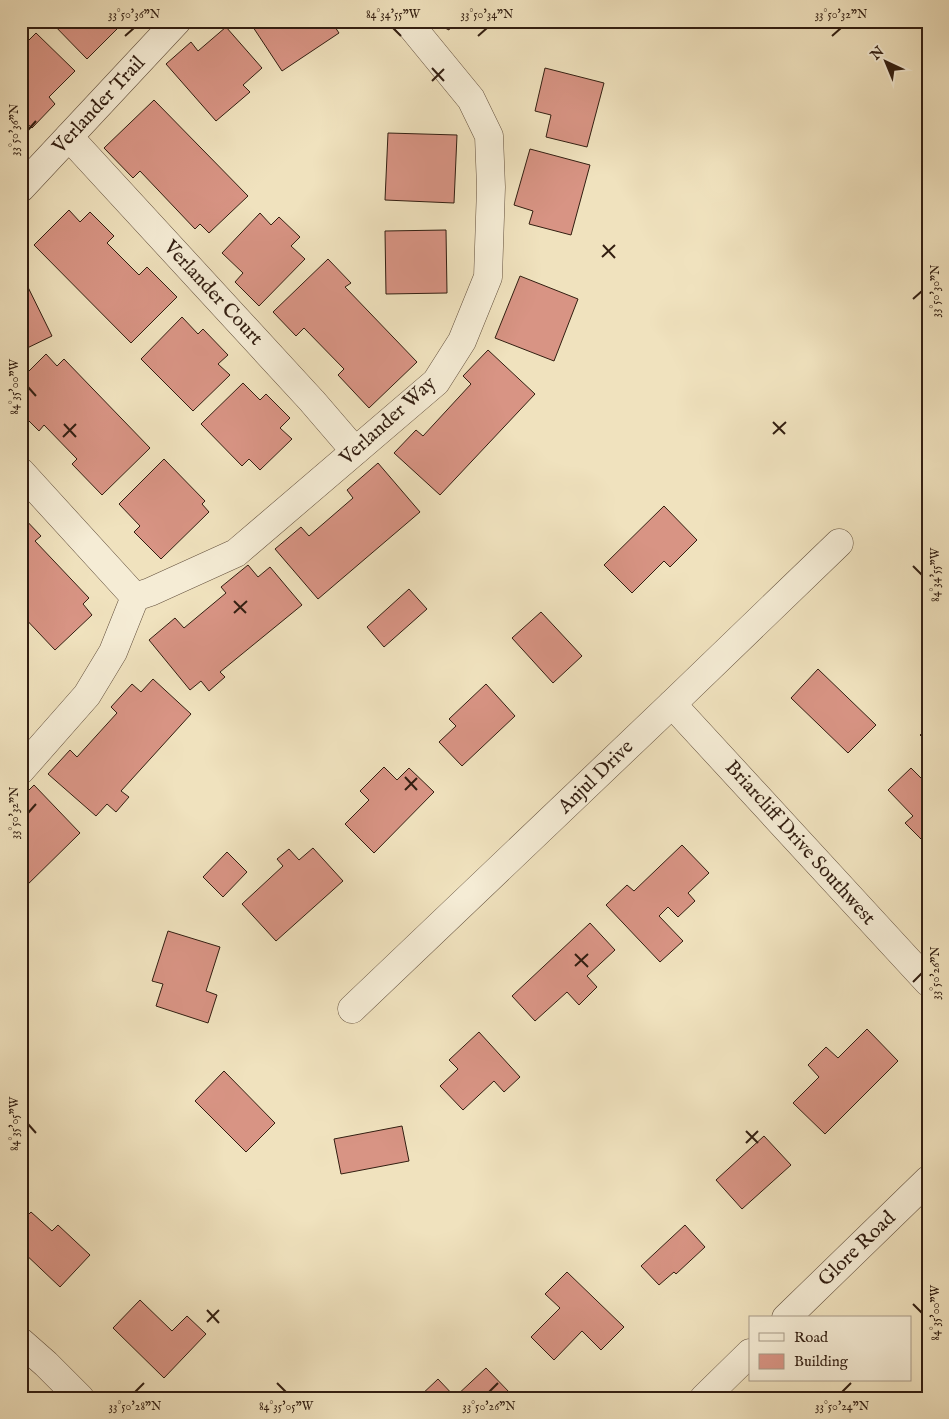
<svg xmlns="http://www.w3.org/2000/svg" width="949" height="1419" viewBox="0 0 949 1419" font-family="'IM FELL English',serif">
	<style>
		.building { fill: #d89484; stroke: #321e11 }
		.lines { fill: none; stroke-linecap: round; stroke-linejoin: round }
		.minor-casing { stroke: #624f3c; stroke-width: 29 }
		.minor { stroke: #f5ecd5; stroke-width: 28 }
		.ticks { fill: none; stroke: #321e11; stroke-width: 2 }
		.labels { text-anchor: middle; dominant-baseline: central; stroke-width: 4; stroke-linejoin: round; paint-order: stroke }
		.street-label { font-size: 20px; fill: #321e11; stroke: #f5ecd5 }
		.neatline { fill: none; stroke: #321e11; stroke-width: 2 }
		.ticks-label { font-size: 12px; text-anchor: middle; fill: #321e11 }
	</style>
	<rect width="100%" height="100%" fill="#f0e2be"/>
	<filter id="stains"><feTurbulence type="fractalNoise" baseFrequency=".004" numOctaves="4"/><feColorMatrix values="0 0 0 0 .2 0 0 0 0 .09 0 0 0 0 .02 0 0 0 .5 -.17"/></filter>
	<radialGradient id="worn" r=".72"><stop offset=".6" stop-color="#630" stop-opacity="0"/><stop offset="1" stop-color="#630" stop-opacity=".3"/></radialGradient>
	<g class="building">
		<polygon points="50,21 116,21 114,23 119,27 87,59"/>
		<polygon points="249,21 331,21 339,33 282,71"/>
		<polygon points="431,21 453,21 449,30"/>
		<polygon points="226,27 262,68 243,85 250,92 216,121 166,64 191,42 198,51"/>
		<polygon points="36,33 75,71 49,97 55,104 32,128 21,118 21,48"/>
		<polygon points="545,68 604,83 587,147 546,137 551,115 535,111"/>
		<polygon points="154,100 248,196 209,233 200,224 195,229 140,171 133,178 104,148"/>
		<polygon points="388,133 457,135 454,203 385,200"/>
		<polygon points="530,149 590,165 571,235 529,224 533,211 514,205"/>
		<polygon points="69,210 80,222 90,212 114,236 107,243 139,275 147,267 177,297 131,343 34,245"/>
		<polygon points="260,213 271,225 279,217 300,237 291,246 305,259 259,306 235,282 243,273 222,253"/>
		<polygon points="446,230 447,293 386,294 385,231"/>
		<polygon points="328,259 351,283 345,287 417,362 369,408 338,375 344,369 304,328 296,336 273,312"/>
		<polygon points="21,273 52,336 21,351"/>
		<polygon points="520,276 578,299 554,361 495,338"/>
		<polygon points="182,317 198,334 203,329 228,355 218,364 230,375 193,411 141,359"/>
		<polygon points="488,350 535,394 440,495 394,453 416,430 423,436 471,384 463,376"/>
		<polygon points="46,354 57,366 64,359 150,448 102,495 72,464 77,459 44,425 39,431 21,413 21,401 25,398 21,394 21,379"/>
		<polygon points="243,383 260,400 266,394 290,418 280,428 292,439 260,470 249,459 242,466 201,424"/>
		<polygon points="164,459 205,501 202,504 209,512 161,559 134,532 140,526 119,504"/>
		<polygon points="378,463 420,512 318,599 275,549 301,527 309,536 353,498 347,490"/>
		<polygon points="664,506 697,540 670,567 664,561 632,593 604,565"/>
		<polygon points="21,515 41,536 35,541 89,598 83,604 92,615 55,650 21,614"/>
		<polygon points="248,565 258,577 270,567 302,605 220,672 225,677 209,691 201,681 190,690 149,640 175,618 184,628 226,593 221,587"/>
		<polygon points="409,589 427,609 384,647 367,627"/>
		<polygon points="541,612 582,656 553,683 512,638"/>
		<polygon points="818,669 876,725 848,753 791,698"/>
		<polygon points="153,679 191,714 121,791 129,797 116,812 107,804 96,816 48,774 70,750 77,757 117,713 111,707 132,684 141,692"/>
		<polygon points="486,684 515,716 462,766 439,742 456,726 449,719"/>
		<polygon points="928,728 928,743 920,735"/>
		<polygon points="384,767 397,780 409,768 434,792 374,853 345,824 369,800 360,791"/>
		<polygon points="911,768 928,785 928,846 905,823 913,816 888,790"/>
		<polygon points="34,785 80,833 21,891 21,798"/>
		<polygon points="682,845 709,873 688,893 695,901 678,917 668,907 659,916 683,941 660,962 606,905 627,885 634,891"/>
		<polygon points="313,848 343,881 276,941 242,904 283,866 277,859 289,849 299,860"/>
		<polygon points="227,852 247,872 223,897 203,877"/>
		<polygon points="590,923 615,950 587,976 597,987 579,1005 567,992 535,1021 512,996"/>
		<polygon points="168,931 220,947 206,991 217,995 208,1023 156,1006 163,984 152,981"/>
		<polygon points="867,1029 898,1061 825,1134 793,1103 819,1077 808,1065 826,1047 838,1058"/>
		<polygon points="479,1032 520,1077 504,1092 494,1081 463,1110 440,1086 458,1069 449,1060"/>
		<polygon points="224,1071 275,1123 246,1152 195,1101"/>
		<polygon points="402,1126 409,1161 341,1174 334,1139"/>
		<polygon points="764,1136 791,1165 742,1209 716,1180"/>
		<polygon points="31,1212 52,1231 58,1225 90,1255 60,1287 21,1250 21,1222"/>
		<polygon points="685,1225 705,1247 676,1274 674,1272 659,1285 641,1266"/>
		<polygon points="567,1272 624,1327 601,1350 582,1331 554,1360 531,1337 560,1308 545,1294"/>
		<polygon points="140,1300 172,1331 187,1316 206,1334 164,1378 113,1328"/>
		<polygon points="486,1368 510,1393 505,1398 418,1398 438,1379 455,1397"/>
	</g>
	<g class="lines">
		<defs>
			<g id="minor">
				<polyline points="69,137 312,401 355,451"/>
				<polyline points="21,188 177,21"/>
				<polyline points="21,472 135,597"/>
				<polyline points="135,597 150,592 236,553 436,382 462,341 488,277 491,187 489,136 471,99 407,21"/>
				<polyline points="672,704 928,982"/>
				<polyline points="21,770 87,695 113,652 135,597"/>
				<polyline points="352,1009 672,704 839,543"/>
				<polyline points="786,1318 928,1180"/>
				<polyline points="21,1342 46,1364 80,1398"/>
				<polyline points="704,1398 750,1353"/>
			</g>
		</defs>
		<use href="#minor" class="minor-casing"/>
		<use href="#minor" class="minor"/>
	</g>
	<path class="ticks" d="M393 28 401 36M125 36 134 28M478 36 487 28M832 36 841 28M432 68 444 81M432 81 444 69M28 130 36 121M603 245 615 258M602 257 615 245M913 299 922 291M28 387 36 396M773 422 785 434M64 424 76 437M773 434 786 422M63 437 76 424M913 566 922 575M234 601 246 613M234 613 247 601M405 777 417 790M405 790 417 778M28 813 36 804M575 954 588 967M575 966 588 954M913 982 922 973M28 1124 36 1133M746 1131 758 1143M746 1143 758 1131M913 1304 922 1313M207 1310 219 1323M207 1322 219 1310M277 1383 286 1392M135 1392 144 1383M489 1392 498 1383M842 1392 851 1383"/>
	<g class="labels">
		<g class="street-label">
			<text transform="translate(99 105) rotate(-47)">Verlander Trail</text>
			<text transform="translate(213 293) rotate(47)">Verlander Court</text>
			<text transform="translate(388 421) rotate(-42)">Verlander Way</text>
			<text transform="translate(596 777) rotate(-44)">Anjul Drive</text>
			<text transform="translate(800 843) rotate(48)">Briarcliff Drive Southwest</text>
			<text transform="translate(857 1249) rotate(-44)">Glore Road</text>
		</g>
	</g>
	<rect width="949" height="1419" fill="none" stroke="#f0e2be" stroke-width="55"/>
	<rect x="749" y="1316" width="162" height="65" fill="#f5ecd5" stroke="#a79a87"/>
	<rect x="759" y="1333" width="25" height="8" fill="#f5ecd5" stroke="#a79a87"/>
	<text x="794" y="1342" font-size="15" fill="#321e11">Road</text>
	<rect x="759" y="1354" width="25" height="15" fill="#d89484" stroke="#a79a87"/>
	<text x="794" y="1366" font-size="15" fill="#321e11">Building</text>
	<g transform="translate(886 62) rotate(316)" stroke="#f5ecd5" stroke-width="4" paint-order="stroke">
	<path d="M0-4L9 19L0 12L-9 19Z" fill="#321e11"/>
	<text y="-8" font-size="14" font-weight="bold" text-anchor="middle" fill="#321e11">N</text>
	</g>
	<rect x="28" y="28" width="894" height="1364" class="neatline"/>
	<g class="ticks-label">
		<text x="134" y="18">33°50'36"N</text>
		<text x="393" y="18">84°34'55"W</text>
		<text x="487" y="18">33°50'34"N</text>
		<text x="841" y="18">33°50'32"N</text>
		<text transform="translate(14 130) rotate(-90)" y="4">33°50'36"N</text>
		<text transform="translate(935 291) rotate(-90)" y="4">33°50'30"N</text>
		<text transform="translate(14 387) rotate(-90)" y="4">84°35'00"W</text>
		<text transform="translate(935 575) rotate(-90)" y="4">84°34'55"W</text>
		<text transform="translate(14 813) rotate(-90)" y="4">33°50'32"N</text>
		<text transform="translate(935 973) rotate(-90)" y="4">33°50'26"N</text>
		<text transform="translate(14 1124) rotate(-90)" y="4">84°35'05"W</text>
		<text transform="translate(935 1313) rotate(-90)" y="4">84°35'00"W</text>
		<text x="135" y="1410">33°50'28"N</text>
		<text x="286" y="1410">84°35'05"W</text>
		<text x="489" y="1410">33°50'26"N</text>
		<text x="842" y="1410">33°50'24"N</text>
	</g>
	<rect width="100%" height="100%" filter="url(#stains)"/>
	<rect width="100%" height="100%" fill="url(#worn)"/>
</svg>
